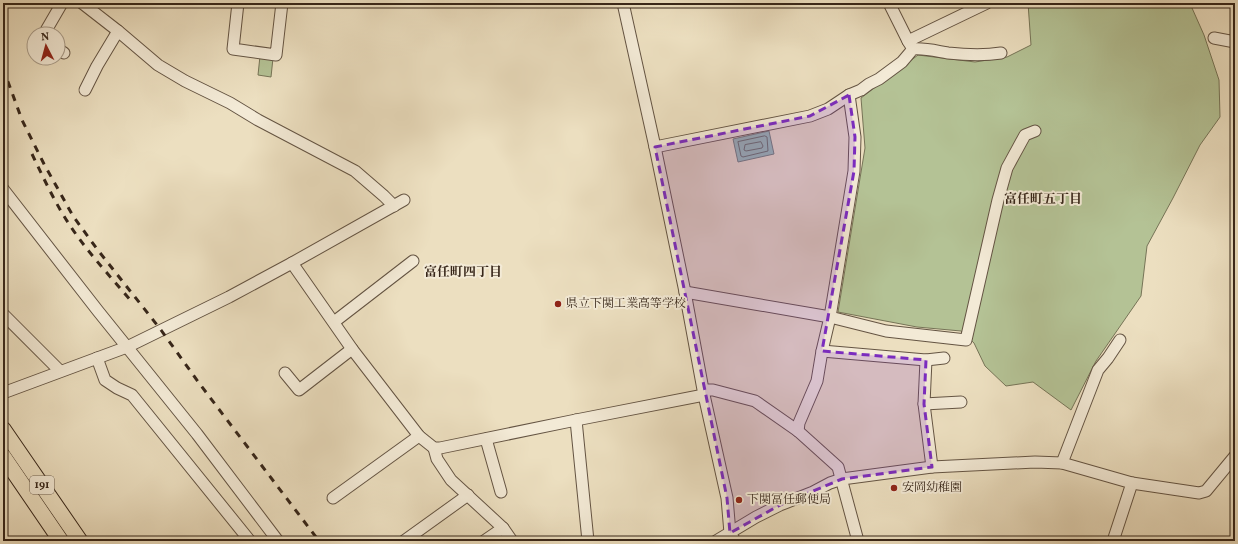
<svg xmlns="http://www.w3.org/2000/svg" width="1238" height="544" viewBox="0 0 1238 544" font-family="Vollkorn,'Noto Serif JP',serif">
	<style>
		.green { fill: #b4c295; stroke: #767457 }
		.water { fill: #99bdaf; stroke: #728173 }
		.lines { fill: none; stroke-linecap: round; stroke-linejoin: round }
		.shore { stroke: #687264; stroke-width: 1 }
		.minor-casing { stroke: #645443; stroke-width: 13 }
		.highway-casing { stroke: #372619; stroke-width: 17 }
		.minor { stroke: #f3ead6; stroke-width: 11 }
		.highway { stroke: #ecdfc0; stroke-width: 15 }
		.rail { stroke: #372619; stroke-width: 3; stroke-dasharray: 7 7; stroke-linecap: butt }
		.marked { fill: #7b2cbf; fill-opacity: 0.2; stroke: #7b2cbf; stroke-width: 3; stroke-dasharray: 8 5; stroke-linejoin: round }
		.poi-dot { fill: #8f2418; stroke: #f3ead6; stroke-width: 1.5 }
		.labels { text-anchor: middle; dominant-baseline: central; stroke-width: 4; stroke-linejoin: round; paint-order: stroke }
		.shield { fill: #f3ead6; stroke: #6f6152; stroke-width: 1 }
		.shield-label { font-size: 11px; font-weight: bold; fill: #372619 }
		.poi-label { font-size: 12px; fill: #372619; stroke: #f3ead6; text-anchor: start }
		.neighbourhood-label { font-size: 13px; font-weight: bold; fill: #372619; stroke: #f3ead6 }
	</style>
	<rect width="100%" height="100%" fill="#ecdfc0"/>
	<filter id="stains"><feTurbulence type="fractalNoise" baseFrequency=".005" numOctaves="4"/><feColorMatrix values="0 0 0 0 .2 0 0 0 0 .09 0 0 0 0 .02 0 0 0 .5 -.17"/></filter>
	<radialGradient id="worn" r=".72"><stop offset=".6" stop-color="#630" stop-opacity="0"/><stop offset="1" stop-color="#630" stop-opacity=".3"/></radialGradient>
	<g class="green">
		<polygon points="1028,3 1192,3 1192,8 1204,35 1219,80 1220,117 1200,145 1173,198 1147,246 1141,296 1096,361 1071,410 1033,382 1006,386 985,366 974,343 961,331 917,327 838,312 865,148 861,98 918,55 975,62 1007,57 1031,45"/>
		<polygon points="260,56 273,58 271,77 258,75"/>
	</g>
	<polygon class="water" points="769,131 774,154 738,162 733,139"/>
	<g class="lines">
		<g class="shore">
			<polygon points="765,136 767,137 768,151 743,157 741,156 738,142"/>
			<polygon points="761,142 763,146 762,148 746,151 744,150 745,145"/>
		</g>
		<defs>
			<g id="minor">
				<polyline points="82,3 118,31 158,65 185,81 230,103 258,120 355,171 384,196 394,206"/>
				<polyline points="238,3 233,49 276,55 282,3"/>
				<polyline points="623,3 655,147 685,292 704,395 727,498 730,533 735,541"/>
				<polyline points="889,3 908,41"/>
				<polyline points="44,34 62,3"/>
				<polyline points="1214,38 1235,42"/>
				<polyline points="58,49 64,53"/>
				<polyline points="913,49 908,41 987,3"/>
				<polyline points="85,90 97,66 118,31"/>
				<path d="M655 147 810 116 828 109 849 95 861 90 869 84 879 79 902 62 913 49C925 48 936 51 948 53 967 55 982 56 1001 53"/>
				<polyline points="3,189 98,311 197,434 278,541"/>
				<polyline points="292,263 352,349 419,436 434,448 440,448 576,420 704,395"/>
				<polyline points="685,292 830,317 886,331 966,340 998,200 1007,168 1025,135 1035,131"/>
				<polyline points="3,314 60,371"/>
				<polyline points="334,322 413,261"/>
				<polyline points="822,351 926,360 944,358"/>
				<polyline points="97,358 105,380 117,388 132,395 250,541"/>
				<polyline points="926,360 924,404 932,467"/>
				<polyline points="285,373 299,390 352,349"/>
				<polyline points="704,390 713,390 755,401 798,431 838,467 858,541"/>
				<polyline points="3,393 127,347 229,297 292,263 404,200"/>
				<polyline points="924,404 961,402"/>
				<polyline points="576,420 588,541"/>
				<polyline points="798,431 799,423 817,381 822,351 830,317 854,171 855,137 849,95"/>
				<polyline points="486,439 501,492"/>
				<polyline points="434,448 437,459 451,480 503,528 512,541"/>
				<polyline points="1062,463 1098,370 1108,358 1120,340"/>
				<polyline points="333,498 419,436"/>
				<polyline points="404,541 468,495"/>
				<polyline points="484,541 503,528"/>
				<polyline points="716,541 756,517 780,505 813,492 830,483 842,479 932,467 1035,462 1062,463 1132,483 1199,493 1206,491 1235,456"/>
				<polyline points="1113,541 1132,483"/>
			</g>
			<g id="highway">
				<polyline points="3,429 80,541"/>
				<polyline points="3,456 61,541"/>
			</g>
		</defs>
		<use href="#minor" class="minor-casing"/>
		<use href="#highway" class="highway-casing"/>
		<use href="#minor" class="minor"/>
		<use href="#highway" class="highway"/>
		<g class="rail">
			<polyline points="3,68 22,120 44,164 73,216 97,249 161,330 199,383 319,541"/>
			<path d="M32 154C44 179 56 205 71 227 89 254 111 277 131 301"/>
		</g>
	</g>
	<path class="marked" d="M849 95 855 137 854 171 822 351 926 360 924 404 932 467 842 479 780 505 730 533 727 498 655 147 810 116Z"/>
	<g class="poi-dot">
		<circle cx="558" cy="304" r="4"/>
		<circle cx="894" cy="488" r="4"/>
		<circle cx="739" cy="500" r="4"/>
	</g>
	<g class="labels">
		<rect class="shield" x="30" y="476" width="24" height="18" rx="3"/>
		<g class="shield-label">
			<text x="42" y="485">191</text>
		</g>
		<g class="poi-label">
			<text x="566" y="304">県立下関工業高等学校</text>
			<text x="902" y="488">安岡幼稚園</text>
			<text x="747" y="500">下関冨任郵便局</text>
		</g>
		<g class="neighbourhood-label">
			<text x="1043" y="200">富任町五丁目</text>
			<text x="463" y="273">富任町四丁目</text>
		</g>
	</g>
	<rect width="1238" height="544" fill="none" stroke="#ecdfc0" stroke-width="16"/>
	<rect x="4" y="4" width="1230" height="536" fill="none" stroke="#372619" stroke-width="2"/>
	<rect x="8" y="8" width="1222" height="528" fill="none" stroke="#372619"/>
	<g transform="translate(46 46) rotate(354)"><circle r="19" fill="#f3ead6" stroke="#a89c8a"/>
	<path d="M0-3L7 15L0 10L-7 15Z" fill="#8f2418"/>
	<text y="-6" font-size="11" font-weight="bold" text-anchor="middle" fill="#372619">N</text>
	</g>
	<rect width="100%" height="100%" filter="url(#stains)"/>
	<rect width="100%" height="100%" fill="url(#worn)"/>
</svg>
